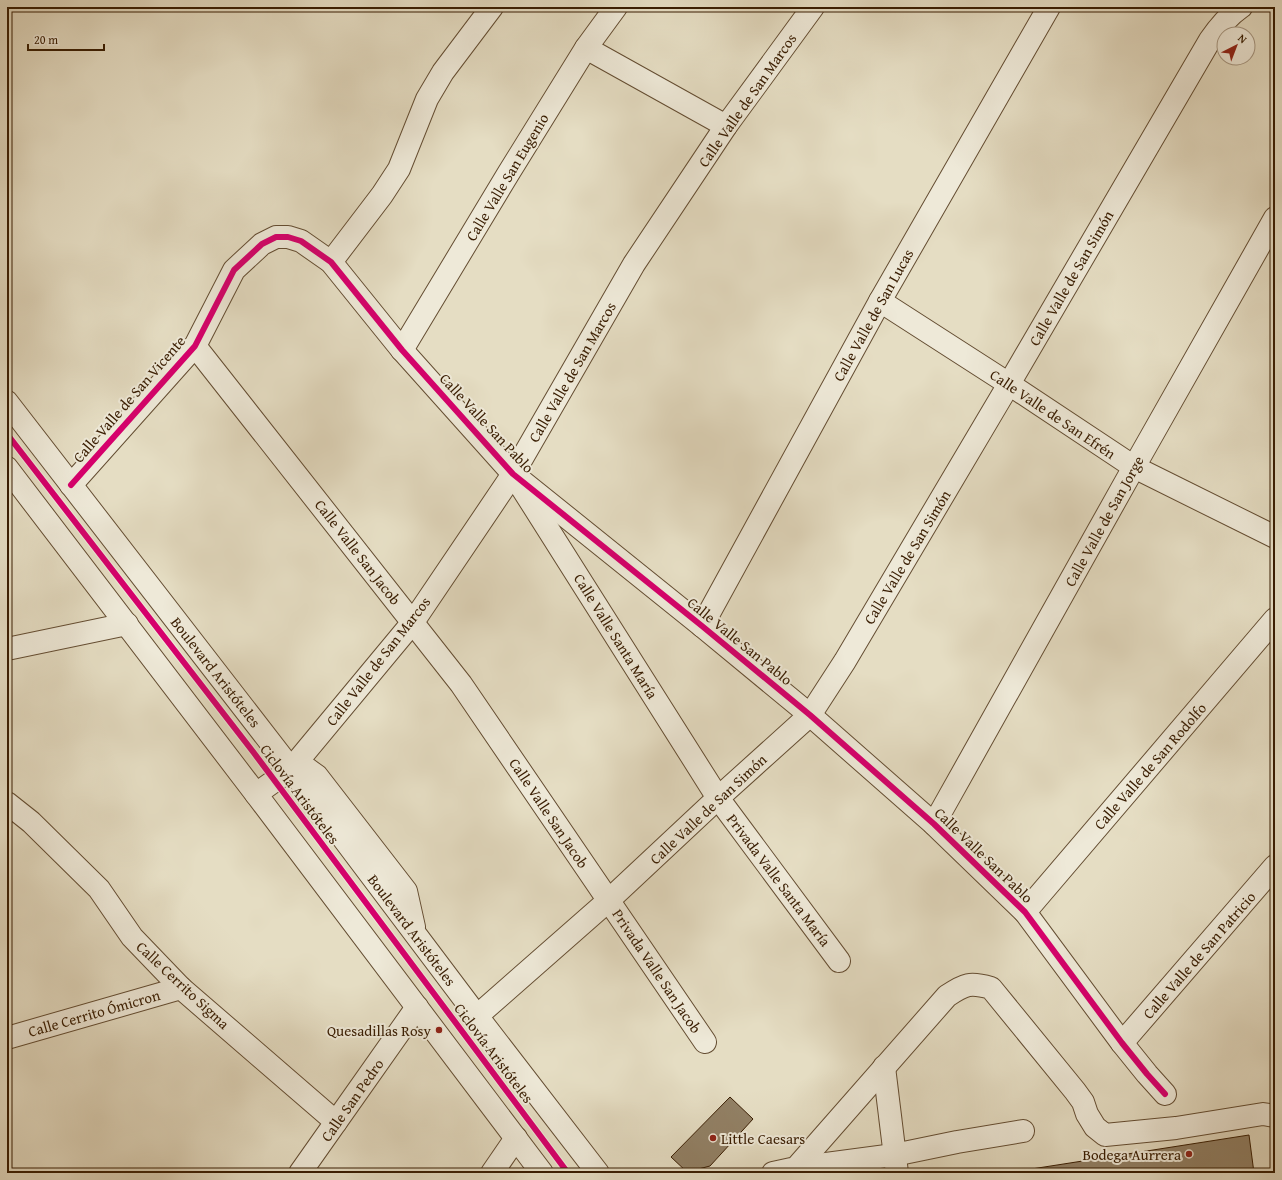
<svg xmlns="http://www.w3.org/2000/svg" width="1282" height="1180" viewBox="0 0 1282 1180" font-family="'Gentium Book Plus',serif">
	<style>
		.building { fill: #928166; stroke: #391d02 }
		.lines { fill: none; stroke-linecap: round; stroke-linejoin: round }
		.minor-casing { stroke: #644d32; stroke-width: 24 }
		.minor { stroke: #eee9d8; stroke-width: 22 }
		.cycleway-casing { stroke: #eee9d8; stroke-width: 8 }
		.cycleway { stroke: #d6006c; stroke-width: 6 }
		.poi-dot { fill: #8f2418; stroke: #eee9d8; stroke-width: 1.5 }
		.labels { text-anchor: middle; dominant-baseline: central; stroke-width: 4; stroke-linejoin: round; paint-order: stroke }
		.street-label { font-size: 15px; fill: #391d02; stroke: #eee9d8 }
		.poi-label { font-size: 15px; fill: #391d02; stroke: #eee9d8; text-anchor: end }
	</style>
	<rect width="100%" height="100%" fill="#e5ddc3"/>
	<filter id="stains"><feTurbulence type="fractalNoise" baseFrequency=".005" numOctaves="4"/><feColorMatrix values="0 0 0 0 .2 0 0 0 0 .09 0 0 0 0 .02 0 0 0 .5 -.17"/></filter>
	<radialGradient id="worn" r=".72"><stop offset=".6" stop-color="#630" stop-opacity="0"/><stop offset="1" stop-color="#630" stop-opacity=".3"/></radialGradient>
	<g class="building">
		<polygon points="730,1097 753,1119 710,1166 687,1172 671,1157"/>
		<polygon points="1249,1135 1254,1173 1006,1173"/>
	</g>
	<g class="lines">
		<defs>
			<g id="minor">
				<polyline points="586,48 726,126"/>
				<polyline points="331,262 382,195 399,169 427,99 443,72 492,7"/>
				<polyline points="880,301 1009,384 1134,467 1275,537"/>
				<polyline points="195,346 461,684 705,1042"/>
				<polyline points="402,350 508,174 586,48 616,7"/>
				<polyline points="7,402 291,769 477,1016 598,1173"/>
				<polyline points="7,468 256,794 542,1173"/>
				<polyline points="71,485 195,346 234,270 262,244 276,237 288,237 301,241 331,262 402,350 513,474 702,626 810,715 934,824 1025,912 1122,1043 1147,1074 1165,1094"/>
				<polyline points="522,488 718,798 839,961"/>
				<polyline points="702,626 880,301 1049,7"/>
				<polyline points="7,649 127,624"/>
				<polyline points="291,769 413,622 513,474 634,264 726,126 813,7"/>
				<polyline points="256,794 291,769 306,768 317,776 406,891 414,927"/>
				<polyline points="7,803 31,822 99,889 132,937 181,988 336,1122"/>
				<polyline points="934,824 1134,467 1275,218"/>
				<polyline points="1025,912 1275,619"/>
				<path d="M477 1016 609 900 718 798 810 715 845 661 1009 384 1210 40C1219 27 1228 16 1241 7"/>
				<polyline points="7,1038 181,988"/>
				<polyline points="1122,1043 1275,866"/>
				<polyline points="884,1067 897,1173"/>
				<polyline points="796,1168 894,1155 957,1142 1023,1131"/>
				<polyline points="300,1173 417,1007"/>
				<polyline points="492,1173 516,1138"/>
				<path d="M773 1173 796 1168 947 996C965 984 970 982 991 988L1075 1091 1083 1102 1087 1114 1095 1127 1105 1135 1176 1128 1263 1114 1275 1116"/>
			</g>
		</defs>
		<use href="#minor" class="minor-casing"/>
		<use href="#minor" class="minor"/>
		<defs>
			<g id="cycleway">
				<polyline points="7,434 254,753 568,1173"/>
				<polyline points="71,485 195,346 234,270 262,244 276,237 288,237 301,241 331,262 402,350 513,474 702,626 810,715 934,824 1025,912 1122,1043 1147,1074 1165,1094"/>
			</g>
		</defs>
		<use href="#cycleway" class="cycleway-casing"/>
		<use href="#cycleway" class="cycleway"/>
	</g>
	<g class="poi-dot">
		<circle cx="439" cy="1030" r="4"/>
		<circle cx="713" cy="1138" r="4"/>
		<circle cx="1189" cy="1154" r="4"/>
	</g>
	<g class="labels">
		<g class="street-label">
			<text transform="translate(747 100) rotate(-55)">Calle Valle de San Marcos</text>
			<text transform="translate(507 177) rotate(-59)">Calle Valle San Eugenio</text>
			<text transform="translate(1071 278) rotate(-60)">Calle Valle de San Simón</text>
			<text transform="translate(873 315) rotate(-61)">Calle Valle de San Lucas</text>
			<text transform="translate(572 372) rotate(-60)">Calle Valle de San Marcos</text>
			<text transform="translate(129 399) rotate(-49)">Calle Valle de San Vicente</text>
			<text transform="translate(1053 414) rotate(34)">Calle Valle de San Efrén</text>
			<text transform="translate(487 423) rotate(47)">Calle Valle San Pablo</text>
			<text transform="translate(1104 521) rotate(-61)">Calle Valle de San Jorge</text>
			<text transform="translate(358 552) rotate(52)">Calle Valle San Jacob</text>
			<text transform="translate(907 557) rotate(-59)">Calle Valle de San Simón</text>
			<text transform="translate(616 636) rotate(58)">Calle Valle Santa María</text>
			<text transform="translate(740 641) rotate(39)">Calle Valle San Pablo</text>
			<text transform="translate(378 661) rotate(-52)">Calle Valle de San Marcos</text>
			<text transform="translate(216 672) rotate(52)">Boulevard Aristóteles</text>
			<text transform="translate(1150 766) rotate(-49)">Calle Valle de San Rodolfo</text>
			<text transform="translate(300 794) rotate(53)">Ciclovía Aristóteles</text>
			<text transform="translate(708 809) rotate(-43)">Calle Valle de San Simón</text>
			<text transform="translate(549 813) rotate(56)">Calle Valle San Jacob</text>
			<text transform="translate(984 855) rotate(44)">Calle Valle San Pablo</text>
			<text transform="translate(779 880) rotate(53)">Privada Valle Santa María</text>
			<text transform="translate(412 930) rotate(53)">Boulevard Aristóteles</text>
			<text transform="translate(1199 955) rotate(-49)">Calle Valle de San Patricio</text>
			<text transform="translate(657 971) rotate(56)">Privada Valle San Jacob</text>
			<text transform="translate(183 985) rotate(43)">Calle Cerrito Sigma</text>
			<text transform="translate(94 1013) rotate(-16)">Calle Cerrito Ómicron</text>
			<text transform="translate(494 1053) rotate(53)">Ciclovía Aristóteles</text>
			<text transform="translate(352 1100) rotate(-55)">Calle San Pedro</text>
		</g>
		<g class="poi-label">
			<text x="431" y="1030">Quesadillas Rosy</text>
			<text x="721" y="1138" text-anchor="start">Little Caesars</text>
			<text x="1181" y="1154">Bodega Aurrera</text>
		</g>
	</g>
	<rect width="1282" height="1180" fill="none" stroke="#e5ddc3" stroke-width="24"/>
	<rect x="8" y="8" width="1266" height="1164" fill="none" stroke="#391d02" stroke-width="2"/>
	<rect x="12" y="12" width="1258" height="1156" fill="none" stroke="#391d02"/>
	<g transform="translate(1236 46) rotate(42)"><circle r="19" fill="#eee9d8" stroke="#a69782"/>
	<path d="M0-3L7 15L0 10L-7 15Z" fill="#8f2418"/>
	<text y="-6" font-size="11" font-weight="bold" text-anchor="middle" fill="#391d02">N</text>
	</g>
	<path d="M28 44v6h76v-6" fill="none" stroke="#391d02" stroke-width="2"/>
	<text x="34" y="44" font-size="12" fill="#391d02" stroke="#eee9d8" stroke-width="3" paint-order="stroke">20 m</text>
	<rect width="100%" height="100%" filter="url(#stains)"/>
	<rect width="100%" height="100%" fill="url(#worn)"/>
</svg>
